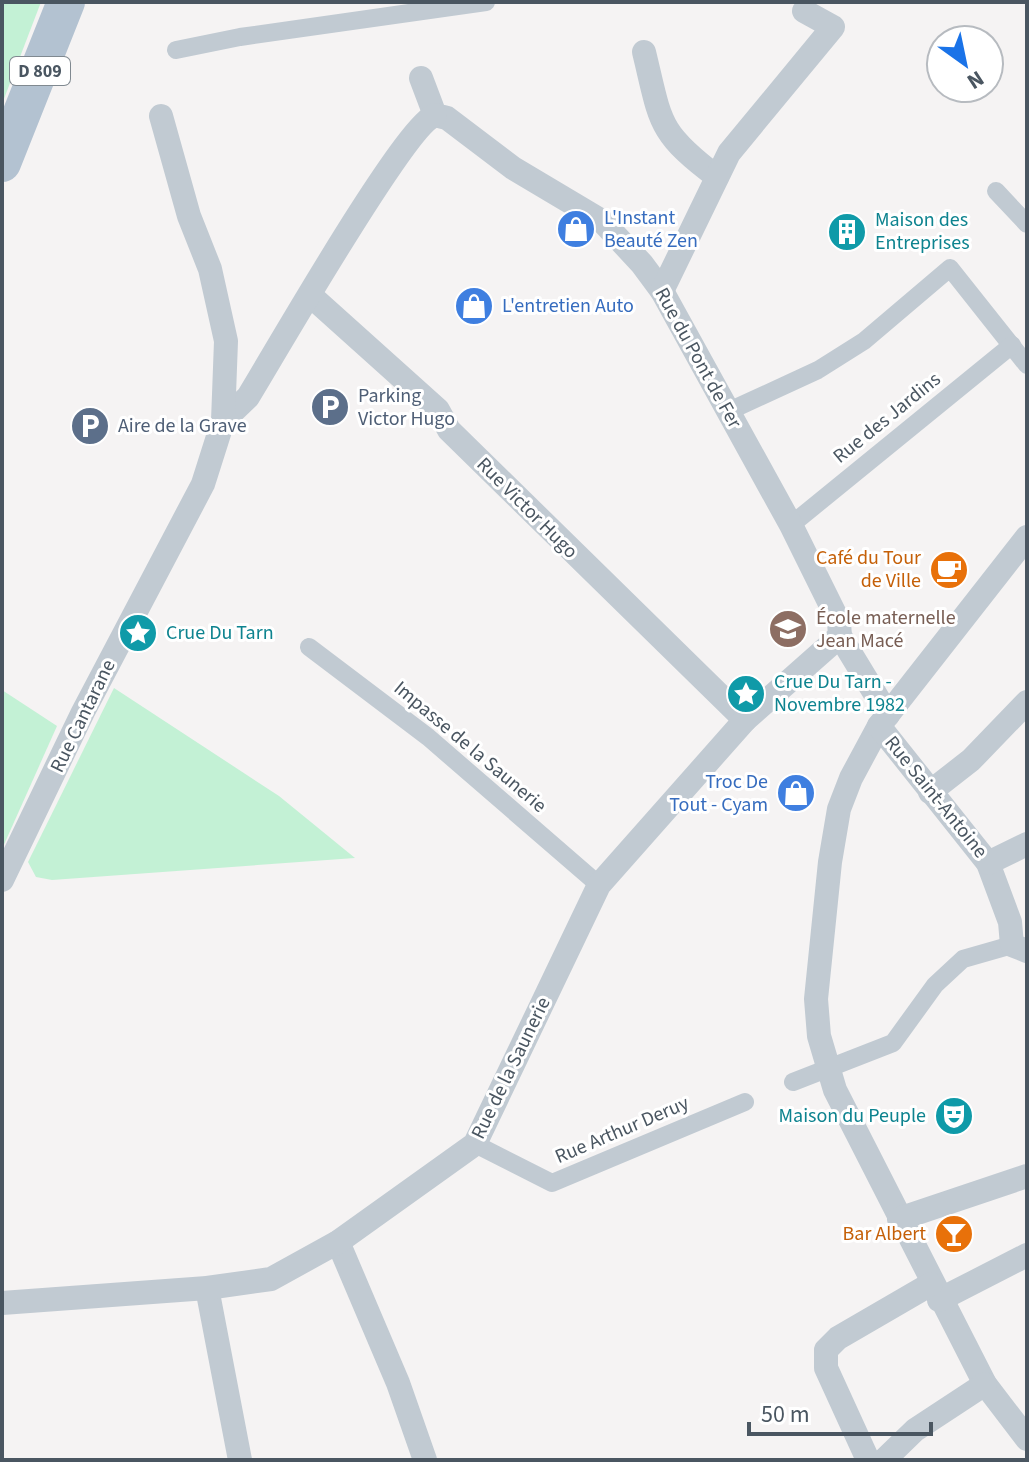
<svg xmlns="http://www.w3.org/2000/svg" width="1029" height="1462" viewBox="0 0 1029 1462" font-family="'Source Sans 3',sans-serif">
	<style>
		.green { fill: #c3f1d5 }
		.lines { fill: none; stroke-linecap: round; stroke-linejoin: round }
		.pedestrian { stroke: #c1cad2; stroke-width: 18 }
		.minor { stroke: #c1cad2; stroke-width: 24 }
		.primary { stroke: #b3c2d1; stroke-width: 38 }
		.labels { text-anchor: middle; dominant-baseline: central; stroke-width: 6; stroke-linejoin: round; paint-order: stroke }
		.shield { fill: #fff; stroke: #808990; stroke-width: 2 }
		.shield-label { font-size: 18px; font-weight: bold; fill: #4a5661 }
		.shop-label { font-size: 20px; fill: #366cbe; stroke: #fff; text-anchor: start }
		.culture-label { font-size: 20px; fill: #0d838f; stroke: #fff; text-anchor: start }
		.street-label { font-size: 20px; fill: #4a5661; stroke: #fff }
		.service-label { font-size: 20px; fill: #4e5e75; stroke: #fff; text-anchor: start }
		.food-label { font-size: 20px; fill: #c56008; stroke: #fff; text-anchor: end }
		.education-label { font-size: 20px; fill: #785e54; stroke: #fff; text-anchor: start }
	</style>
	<rect width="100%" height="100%" fill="#f5f3f3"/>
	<g class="green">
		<polygon points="2,2 41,2 2,104"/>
		<polygon points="114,688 279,796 355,858 52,880 36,877 28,862"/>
		<polygon points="2,690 57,726 2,849"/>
	</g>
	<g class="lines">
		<g class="pedestrian">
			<polyline points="176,50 240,37 486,2"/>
			<polyline points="996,191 1027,224"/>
			<polyline points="729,411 818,370 864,341 950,268 1027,365"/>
			<polyline points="791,525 1012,345"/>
			<polyline points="309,647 428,737 599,885"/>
			<polyline points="793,1082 893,1043 935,985 963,959 1012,945"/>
			<polyline points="475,1144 552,1183 745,1102"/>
		</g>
		<g class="minor">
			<path d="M644 52C661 122 657 132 717 177"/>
			<polyline points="421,78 435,115 447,118 513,168 602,221 642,264 662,291 791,525 839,622 840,636 888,715"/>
			<polyline points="662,291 729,153 833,27 804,11"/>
			<polyline points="311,296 438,410 449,430 745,720"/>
			<path d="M223 421 248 397C275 353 404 127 435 115"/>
			<polyline points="1027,537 879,726 851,778 839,809 830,862 816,999 819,1036 835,1090 985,1384 1027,1439"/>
			<polyline points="879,726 988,863 1010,922 1012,945 1027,951"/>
			<polyline points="930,792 971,760 1027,702"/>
			<polyline points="988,863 1027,844"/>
			<polyline points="2,880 83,712 203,484 223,421 226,341 210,269 189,216 161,116"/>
			<polyline points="899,1219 1027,1176"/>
			<polyline points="338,1242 398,1383 425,1460"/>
			<polyline points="207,1288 240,1460"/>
			<polyline points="939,1300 1027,1255"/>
			<polyline points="2,1303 207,1288 271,1279 338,1242 475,1144 599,885 745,720 840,636"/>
			<polyline points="868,1460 826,1368 826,1350 838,1338 931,1284"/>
			<polyline points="884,1460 915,1430 985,1384"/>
		</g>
		<polyline class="primary" points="2,163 66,2"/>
	</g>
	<defs>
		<symbol id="shop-disc" viewBox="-11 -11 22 22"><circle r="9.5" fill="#3f7fe0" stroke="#fff"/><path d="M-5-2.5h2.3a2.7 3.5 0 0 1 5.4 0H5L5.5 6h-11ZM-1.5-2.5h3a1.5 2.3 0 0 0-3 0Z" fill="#fff"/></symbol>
		<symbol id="building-disc" viewBox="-11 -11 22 22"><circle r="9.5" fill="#0f9aa8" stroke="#fff"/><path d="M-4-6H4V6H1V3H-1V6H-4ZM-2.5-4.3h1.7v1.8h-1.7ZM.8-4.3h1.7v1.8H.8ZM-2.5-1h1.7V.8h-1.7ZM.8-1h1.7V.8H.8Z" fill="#fff"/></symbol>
		<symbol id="parking-disc" viewBox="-11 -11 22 22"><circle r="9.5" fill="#5c6f8a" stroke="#fff"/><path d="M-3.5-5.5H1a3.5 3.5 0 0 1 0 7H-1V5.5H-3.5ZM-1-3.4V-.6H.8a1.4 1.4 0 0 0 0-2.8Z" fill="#fff"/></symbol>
		<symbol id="cafe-disc" viewBox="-11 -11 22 22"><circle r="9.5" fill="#e8710a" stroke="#fff"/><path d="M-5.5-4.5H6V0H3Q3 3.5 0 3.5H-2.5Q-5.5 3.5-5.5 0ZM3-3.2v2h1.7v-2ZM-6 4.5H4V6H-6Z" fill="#fff"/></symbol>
		<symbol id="school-disc" viewBox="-11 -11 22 22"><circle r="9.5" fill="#8d6e63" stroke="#fff"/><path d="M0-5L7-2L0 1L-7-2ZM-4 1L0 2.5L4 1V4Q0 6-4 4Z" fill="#fff"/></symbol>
		<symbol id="sight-disc" viewBox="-11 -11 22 22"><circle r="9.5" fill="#0f9aa8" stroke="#fff"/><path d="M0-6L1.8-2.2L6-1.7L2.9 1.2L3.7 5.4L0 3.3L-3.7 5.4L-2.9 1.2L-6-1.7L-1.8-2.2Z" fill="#fff"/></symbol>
		<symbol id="theatre-disc" viewBox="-11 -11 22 22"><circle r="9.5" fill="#0f9aa8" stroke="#fff"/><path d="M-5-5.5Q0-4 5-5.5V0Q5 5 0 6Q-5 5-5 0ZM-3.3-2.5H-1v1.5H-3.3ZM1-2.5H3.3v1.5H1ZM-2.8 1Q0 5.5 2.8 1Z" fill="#fff"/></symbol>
		<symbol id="bar-disc" viewBox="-11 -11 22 22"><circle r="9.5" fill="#e8710a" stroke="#fff"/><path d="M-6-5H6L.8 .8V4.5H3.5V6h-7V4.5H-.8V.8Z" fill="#fff"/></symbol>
	</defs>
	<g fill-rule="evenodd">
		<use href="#shop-disc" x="554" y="207" width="44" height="44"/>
		<use href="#building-disc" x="825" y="210" width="44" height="44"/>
		<use href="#shop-disc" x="452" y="284" width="44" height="44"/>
		<use href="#parking-disc" x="308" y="385" width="44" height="44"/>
		<use href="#parking-disc" x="68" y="404" width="44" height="44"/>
		<use href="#cafe-disc" x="927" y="548" width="44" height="44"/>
		<use href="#school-disc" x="766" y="607" width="44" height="44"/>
		<use href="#sight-disc" x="116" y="611" width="44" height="44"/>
		<use href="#sight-disc" x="724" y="672" width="44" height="44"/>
		<use href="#shop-disc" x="774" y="771" width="44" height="44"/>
		<use href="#theatre-disc" x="932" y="1094" width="44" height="44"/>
		<use href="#bar-disc" x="932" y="1212" width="44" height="44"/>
	</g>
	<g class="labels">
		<rect class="shield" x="10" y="57" width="60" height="28" rx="6"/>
		<g class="shield-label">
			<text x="40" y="71">D 809</text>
		</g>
		<g class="shop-label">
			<text x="604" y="218">L'Instant<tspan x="604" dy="23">Beauté Zen</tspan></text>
			<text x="502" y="306">L'entretien Auto</text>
			<text x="768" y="782" text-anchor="end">Troc De<tspan x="768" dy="23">Tout - Cyam</tspan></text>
		</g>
		<g class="culture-label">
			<text x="875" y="220">Maison des<tspan x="875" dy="23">Entreprises</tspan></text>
			<text x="166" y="633">Crue Du Tarn</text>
			<text x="774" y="682">Crue Du Tarn -<tspan x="774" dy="23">Novembre 1982</tspan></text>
			<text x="926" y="1116" text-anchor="end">Maison du Peuple</text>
		</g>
		<g class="street-label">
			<text transform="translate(698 358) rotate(61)">Rue du Pont de Fer</text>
			<text transform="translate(887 418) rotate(-39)">Rue des Jardins</text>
			<text transform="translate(527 508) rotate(45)">Rue Victor Hugo</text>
			<text transform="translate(83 716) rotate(-64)">Rue Cantarane</text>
			<text transform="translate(470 747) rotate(40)">Impasse de la Saunerie</text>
			<text transform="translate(936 797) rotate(51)">Rue Saint-Antoine</text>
			<text transform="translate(511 1068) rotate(-64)">Rue de la Saunerie</text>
			<text transform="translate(622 1130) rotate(-23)">Rue Arthur Deruy</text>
		</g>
		<g class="service-label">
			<text x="358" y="396">Parking<tspan x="358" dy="23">Victor Hugo</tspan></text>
			<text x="118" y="426">Aire de la Grave</text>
		</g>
		<g class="food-label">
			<text x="921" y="558">Café du Tour<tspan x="921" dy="23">de Ville</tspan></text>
			<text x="926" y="1234">Bar Albert</text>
		</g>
		<g class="education-label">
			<text x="816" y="618">École maternelle<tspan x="816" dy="23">Jean Macé</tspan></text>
		</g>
	</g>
	<rect width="1029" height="1462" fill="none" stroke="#4a5661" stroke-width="8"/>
	<g transform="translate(965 64) rotate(147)"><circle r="38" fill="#ffffff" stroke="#b7bbc0" stroke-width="2"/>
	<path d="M0-6L14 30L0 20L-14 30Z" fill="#1a73e8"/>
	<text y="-12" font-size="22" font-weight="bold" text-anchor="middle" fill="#4a5661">N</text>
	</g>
	<path d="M749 1422v12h182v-12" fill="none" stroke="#4a5661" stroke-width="4"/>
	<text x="761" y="1422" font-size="24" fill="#4a5661" stroke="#ffffff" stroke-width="6" paint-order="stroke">50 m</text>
</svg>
